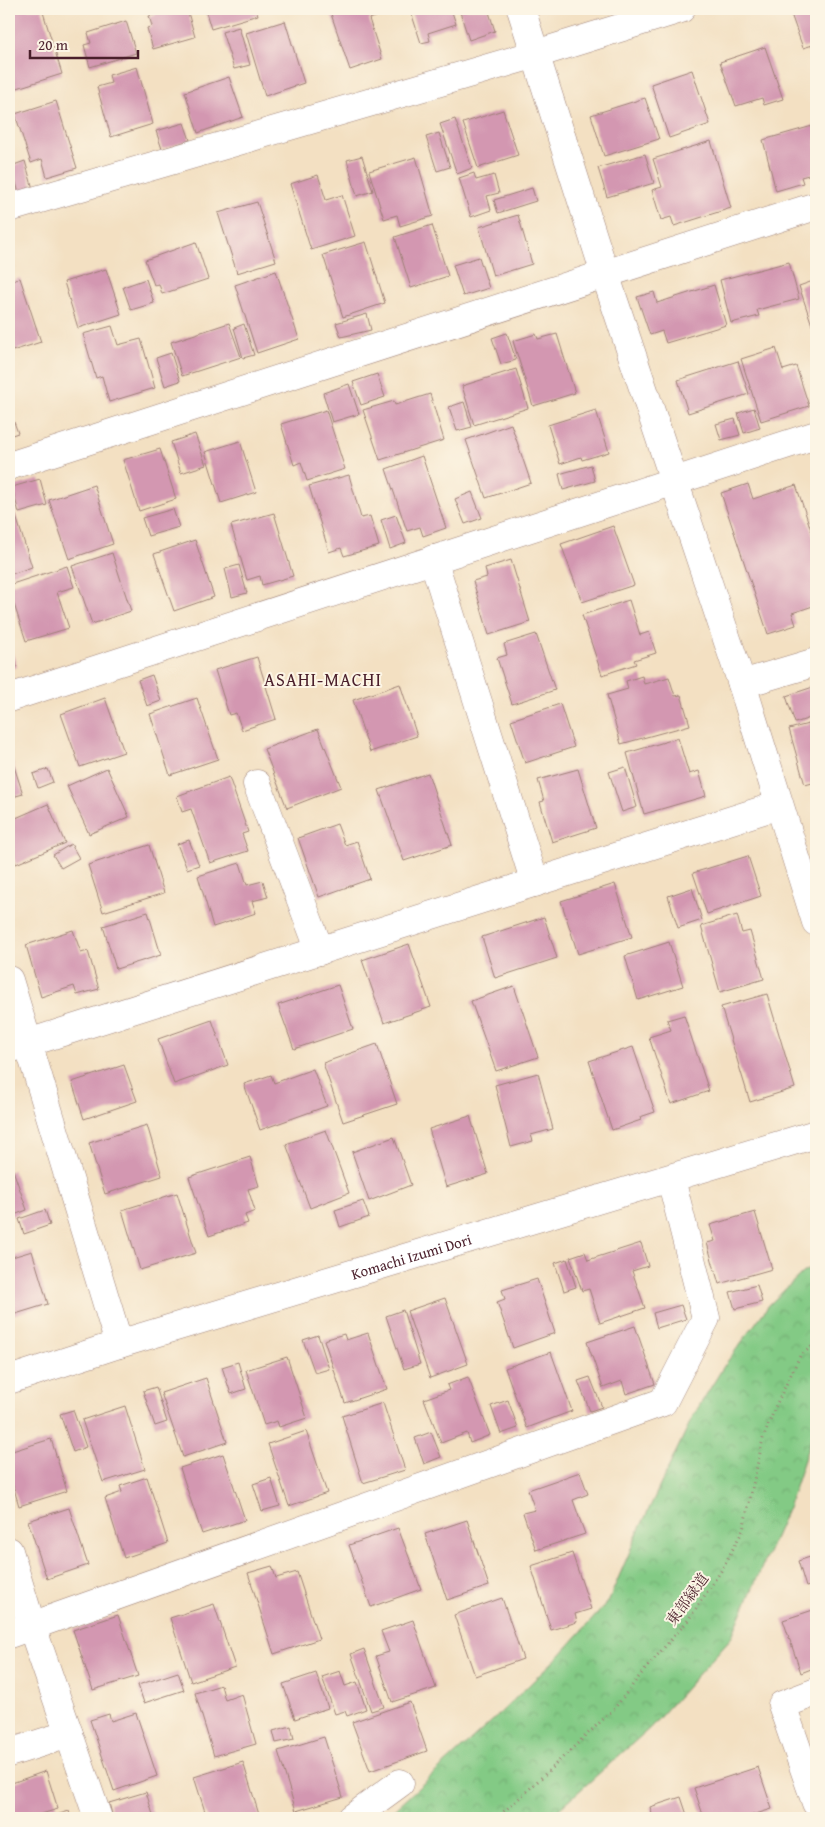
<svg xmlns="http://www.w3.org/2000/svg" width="825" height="1827" viewBox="0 0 825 1827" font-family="'Gentium Book Plus','Noto Serif JP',serif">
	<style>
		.park { fill: url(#park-crowns); stroke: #667458 }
		.building { fill: #d397b1 }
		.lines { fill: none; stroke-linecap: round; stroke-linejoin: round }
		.minor-casing { stroke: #9e8076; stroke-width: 29 }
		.path { stroke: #9e8076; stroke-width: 3; stroke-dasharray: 1 4; stroke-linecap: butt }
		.minor { stroke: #fff; stroke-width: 28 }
		.labels { text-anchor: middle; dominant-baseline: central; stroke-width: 4; stroke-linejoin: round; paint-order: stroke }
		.street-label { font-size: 15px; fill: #4a1f2b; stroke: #fcf5e5 }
		.quarter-label { font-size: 18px; letter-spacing: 1px; fill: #4a1f2b; stroke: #fcf5e5 }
	</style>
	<defs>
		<pattern id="park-crowns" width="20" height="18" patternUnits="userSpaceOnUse" patternTransform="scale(1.25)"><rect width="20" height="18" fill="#83ca85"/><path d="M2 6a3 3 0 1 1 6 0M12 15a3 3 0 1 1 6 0" fill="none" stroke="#73ad73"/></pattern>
	</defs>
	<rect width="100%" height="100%" fill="#fcf5e5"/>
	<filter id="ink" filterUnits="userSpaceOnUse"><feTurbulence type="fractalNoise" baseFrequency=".02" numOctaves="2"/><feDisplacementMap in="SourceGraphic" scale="10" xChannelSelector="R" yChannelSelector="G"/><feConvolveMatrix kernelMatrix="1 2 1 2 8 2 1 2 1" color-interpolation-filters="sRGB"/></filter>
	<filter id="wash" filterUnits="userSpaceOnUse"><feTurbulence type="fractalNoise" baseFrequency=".0096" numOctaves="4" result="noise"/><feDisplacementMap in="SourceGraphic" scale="20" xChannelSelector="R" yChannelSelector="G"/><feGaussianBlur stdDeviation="1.12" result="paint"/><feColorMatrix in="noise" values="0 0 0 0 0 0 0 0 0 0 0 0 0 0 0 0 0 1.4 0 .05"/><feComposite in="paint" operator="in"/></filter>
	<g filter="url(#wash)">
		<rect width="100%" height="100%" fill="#f3e0c2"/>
		<polygon class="park" points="816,1265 816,1423 789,1505 731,1638 650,1728 549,1818 385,1818 492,1721 561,1654 608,1602 639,1530 693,1416 724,1366 769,1305 802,1273"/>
		<g id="blocks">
			<g class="building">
				<polygon points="15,9 42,9 62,74 11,90 9,83 9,11"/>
				<polygon points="175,9 187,9 195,37 153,49 147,28 152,26 149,16"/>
				<polygon points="205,9 256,9 258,15 211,29"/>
				<polygon points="337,9 390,9 391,12 369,19 382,59 350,70 330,11"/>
				<polygon points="410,9 451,9 456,24 428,33 430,41 421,43"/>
				<polygon points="459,9 488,9 495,31 469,40"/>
				<polygon points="806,9 816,9 816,44 803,48 791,14"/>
				<polygon points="126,21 136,53 90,67 84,45 91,43 88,33"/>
				<polygon points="285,21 304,83 265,96 246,33"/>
				<polygon points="239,27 250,65 234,69 222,32"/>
				<polygon points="765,47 783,99 764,105 762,98 736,106 720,62"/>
				<polygon points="137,67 153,124 111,137 97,87 111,83 109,75"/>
				<polygon points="692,70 710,124 669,138 651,84"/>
				<polygon points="229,77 243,117 198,133 185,92"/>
				<polygon points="645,98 659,139 604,156 591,115"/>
				<polygon points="56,101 77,168 47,177 42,159 31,163 15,114"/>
				<polygon points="503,110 518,155 478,168 463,123"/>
				<polygon points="455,119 472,168 457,174 440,124"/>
				<polygon points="184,123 190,140 162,149 156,131"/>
				<polygon points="816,125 816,173 801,177 803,183 776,191 763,140"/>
				<polygon points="439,133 450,167 437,171 426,137"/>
				<polygon points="711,141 731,208 674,226 671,217 661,220 652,190 662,187 653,159"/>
				<polygon points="645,154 654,183 607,197 598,168"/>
				<polygon points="362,156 373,191 357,196 347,160"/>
				<polygon points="416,157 433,216 400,226 397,215 384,219 369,171"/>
				<polygon points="25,161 33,189 19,193 11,166"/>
				<polygon points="474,173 476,180 494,175 499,193 487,196 491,210 471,217 459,178"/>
				<polygon points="318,175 326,200 342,195 355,236 311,250 290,184"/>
				<polygon points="532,188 536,201 498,213 494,200"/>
				<polygon points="257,202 276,261 237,273 218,213"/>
				<polygon points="518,215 532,264 493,276 479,227"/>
				<polygon points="432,225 448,276 411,288 395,237"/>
				<polygon points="196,242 208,279 162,294 159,284 154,285 145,260"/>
				<polygon points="366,242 385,303 343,317 323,255"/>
				<polygon points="479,257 489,288 463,296 453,265"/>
				<polygon points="789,262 799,299 757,310 759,316 731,323 720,280"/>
				<polygon points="106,269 121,314 78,328 64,282"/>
				<polygon points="276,271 299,339 257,353 235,285"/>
				<polygon points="20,278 41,342 9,352 9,282"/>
				<polygon points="146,279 154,303 131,310 123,287"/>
				<polygon points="816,280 816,327 813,328 799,286"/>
				<polygon points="714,285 726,325 666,343 662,331 650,335 637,297 654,292 657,303"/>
				<polygon points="367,314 371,330 341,337 336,323"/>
				<polygon points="229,323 241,357 182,376 171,342"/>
				<polygon points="244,324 254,355 243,358 234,328"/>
				<polygon points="112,326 118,345 141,339 155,388 109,402 102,376 96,378 83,334"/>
				<polygon points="507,333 516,360 501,364 492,338"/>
				<polygon points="536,334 538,339 557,334 575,393 533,406 513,341"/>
				<polygon points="776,348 783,370 796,366 809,406 761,421 741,359"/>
				<polygon points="171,353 180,381 165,386 156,358"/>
				<polygon points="738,361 749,394 688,413 678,380"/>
				<polygon points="516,369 528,408 474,425 462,386"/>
				<polygon points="377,374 385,397 361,405 353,382"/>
				<polygon points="349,384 359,414 332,422 323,393"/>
				<polygon points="430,394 444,440 380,460 363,410 394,401 395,405"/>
				<polygon points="464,402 472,427 457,431 449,407"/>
				<polygon points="754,408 760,428 744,433 738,413"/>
				<polygon points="326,410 345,469 307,481 301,462 294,465 281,424"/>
				<polygon points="596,410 609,452 582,460 581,457 560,464 548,425"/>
				<polygon points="10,411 18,433 9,436 9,412"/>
				<polygon points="735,419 740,435 721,440 716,424"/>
				<polygon points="511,424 531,483 486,498 466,440"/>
				<polygon points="195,434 206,465 181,473 171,442"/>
				<polygon points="240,441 256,492 221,503 205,452"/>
				<polygon points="160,449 176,499 139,511 123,460"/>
				<polygon points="422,456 446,528 423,536 420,527 407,531 386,469"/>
				<polygon points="591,465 595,481 563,490 559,474"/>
				<polygon points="349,475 361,518 370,516 379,546 344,556 341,548 329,552 309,486"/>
				<polygon points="40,479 47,505 19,513 12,487"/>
				<polygon points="748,484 753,499 796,485 816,545 816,605 792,613 796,625 768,634 721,493"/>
				<polygon points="94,485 113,544 69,559 49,500"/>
				<polygon points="472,492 482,518 465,524 455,499"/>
				<polygon points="173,509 179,527 148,536 142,518"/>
				<polygon points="15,513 32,567 9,575 9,515"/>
				<polygon points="274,513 293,576 262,585 260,576 247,580 231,525"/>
				<polygon points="396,515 406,543 390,549 381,520"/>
				<polygon points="613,526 634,585 582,602 561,544"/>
				<polygon points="195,540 214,597 174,611 154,554"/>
				<polygon points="112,553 131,611 92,624 72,566"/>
				<polygon points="511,560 530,622 489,635 473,581 487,577 485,568"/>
				<polygon points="239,565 247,593 232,597 225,569"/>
				<polygon points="67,566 74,587 57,592 69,628 26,641 9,589 9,585"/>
				<polygon points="629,600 640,635 649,632 656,653 634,660 636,664 602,675 582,615"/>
				<polygon points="536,634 555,690 512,704 497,658 507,655 504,644"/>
				<polygon points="9,642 17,667 9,669"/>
				<polygon points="257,657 276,719 242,730 236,713 229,715 215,670"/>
				<polygon points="152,675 161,701 147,706 138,680"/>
				<polygon points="642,676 644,684 669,677 675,696 681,695 690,725 621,744 607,695 628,689 626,681"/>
				<polygon points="400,684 417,736 370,752 353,700"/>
				<polygon points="816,686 816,716 795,723 786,696"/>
				<polygon points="105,698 124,752 80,767 61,714"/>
				<polygon points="197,698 218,759 170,775 150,714"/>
				<polygon points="560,704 574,747 525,763 511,720"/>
				<polygon points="816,722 816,782 805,785 789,729"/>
				<polygon points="318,729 341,787 287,808 264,749"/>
				<polygon points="678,738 689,774 699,771 706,796 644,814 627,753"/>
				<polygon points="9,751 23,794 9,798"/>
				<polygon points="625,767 637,807 622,812 609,772"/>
				<polygon points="107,768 129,817 89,834 67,786"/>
				<polygon points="48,769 53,782 38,788 33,774"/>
				<polygon points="578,769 596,828 552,842 540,802 544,801 538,780"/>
				<polygon points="428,773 452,845 404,861 379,790"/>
				<polygon points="229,777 248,832 242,834 248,851 210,863 191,809 182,812 177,796"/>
				<polygon points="48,804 65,843 16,864 9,847 9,821"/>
				<polygon points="337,824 345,845 357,841 370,879 319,897 298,838"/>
				<polygon points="189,840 199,865 187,869 177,844"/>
				<polygon points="71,844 79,858 61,868 53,855"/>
				<polygon points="149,845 164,893 103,912 88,865"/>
				<polygon points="748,856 761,896 707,914 693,873"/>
				<polygon points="240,863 247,885 263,881 268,897 252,901 256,913 213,927 198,876"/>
				<polygon points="615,884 632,937 578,954 561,901"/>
				<polygon points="692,888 702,920 678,928 668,896"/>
				<polygon points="148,912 161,955 116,969 103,926"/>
				<polygon points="737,915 742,933 750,931 764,979 720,992 701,926"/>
				<polygon points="544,917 557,958 495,978 482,937"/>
				<polygon points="73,930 81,953 88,951 99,989 77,995 74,986 41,997 26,945"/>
				<polygon points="669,942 683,986 638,1000 625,956"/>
				<polygon points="409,944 431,1007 384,1023 362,960"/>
				<polygon points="338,985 353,1029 294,1049 278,1005"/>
				<polygon points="514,986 538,1057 496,1071 471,1001"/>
				<polygon points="767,994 795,1088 750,1102 721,1007"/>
				<polygon points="684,1015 709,1091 671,1104 649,1037 671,1030 667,1020"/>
				<polygon points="212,1020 228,1065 174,1084 158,1039"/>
				<polygon points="377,1044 397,1104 343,1122 323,1063"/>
				<polygon points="633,1047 655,1112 640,1117 641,1120 612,1130 589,1061"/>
				<polygon points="124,1065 137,1101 84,1119 72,1082"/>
				<polygon points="313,1069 327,1106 260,1130 244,1084 271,1075 274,1083"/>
				<polygon points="538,1073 553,1129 531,1135 533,1141 511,1147 495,1085"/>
				<polygon points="470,1116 488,1174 446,1187 429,1129"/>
				<polygon points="147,1125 162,1176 105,1194 89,1143"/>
				<polygon points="326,1130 349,1193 310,1208 286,1144"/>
				<polygon points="394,1137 411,1185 369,1201 352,1152"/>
				<polygon points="250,1157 259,1186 248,1189 255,1211 245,1215 248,1223 209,1236 189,1177"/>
				<polygon points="13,1170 27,1210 9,1217 9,1172"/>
				<polygon points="177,1193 196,1253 140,1270 122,1210"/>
				<polygon points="363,1201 369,1217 340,1227 335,1210"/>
				<polygon points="45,1210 50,1225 24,1234 19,1219"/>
				<polygon points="755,1212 772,1269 719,1284 707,1243 715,1241 710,1225"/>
				<polygon points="641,1243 648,1266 632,1271 645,1308 600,1323 589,1289 582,1291 570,1257 585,1252 588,1260"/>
				<polygon points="32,1251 48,1304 9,1316 9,1258"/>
				<polygon points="567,1259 576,1287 564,1291 555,1263"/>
				<polygon points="537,1279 555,1333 513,1348 497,1302 505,1299 502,1290"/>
				<polygon points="757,1285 762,1302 735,1309 730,1292"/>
				<polygon points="445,1298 468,1364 430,1378 407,1311"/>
				<polygon points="681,1305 686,1319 657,1328 653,1313"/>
				<polygon points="403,1310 420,1364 404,1369 386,1316"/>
				<polygon points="635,1326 655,1384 626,1394 622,1381 603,1388 587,1342"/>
				<polygon points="368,1333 387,1389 345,1403 324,1340 344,1334 346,1340"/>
				<polygon points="318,1335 329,1369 315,1373 303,1340"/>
				<polygon points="551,1352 572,1411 527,1428 505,1368"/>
				<polygon points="287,1357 307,1418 279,1427 277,1421 264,1425 246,1370"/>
				<polygon points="238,1362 246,1389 231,1394 222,1367"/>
				<polygon points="468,1377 490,1435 470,1443 467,1433 441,1443 424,1399 449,1390 447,1385"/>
				<polygon points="590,1377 602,1407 590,1411 578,1381"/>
				<polygon points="206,1378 227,1442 183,1457 161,1393"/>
				<polygon points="156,1387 167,1422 155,1426 143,1391"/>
				<polygon points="508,1400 518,1428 501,1434 491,1406"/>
				<polygon points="383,1403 405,1470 363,1483 342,1416"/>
				<polygon points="125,1406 145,1469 103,1482 82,1420"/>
				<polygon points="73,1410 86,1447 73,1452 60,1414"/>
				<polygon points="306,1431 327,1493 289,1506 268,1444"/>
				<polygon points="431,1432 441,1457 424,1464 415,1438"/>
				<polygon points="51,1439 67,1491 19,1506 9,1472 9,1452"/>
				<polygon points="223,1454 245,1520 202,1534 180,1468"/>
				<polygon points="580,1472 588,1494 573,1500 585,1534 536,1550 523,1513 535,1510 528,1490"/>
				<polygon points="147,1477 168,1543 124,1558 105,1498 122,1492 120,1486"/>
				<polygon points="271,1478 280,1506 262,1511 253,1484"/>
				<polygon points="69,1508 88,1565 47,1579 28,1521"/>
				<polygon points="467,1520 489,1586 447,1600 425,1534"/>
				<polygon points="398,1528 421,1589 371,1607 349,1545"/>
				<polygon points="572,1553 591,1609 575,1614 577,1622 551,1630 531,1566"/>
				<polygon points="816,1555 816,1584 806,1587 798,1561"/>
				<polygon points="272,1566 276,1578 297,1572 319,1639 274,1654 248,1573"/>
				<polygon points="502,1598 523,1659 475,1676 454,1615"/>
				<polygon points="214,1604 235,1667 191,1682 170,1618"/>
				<polygon points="816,1609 816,1667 801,1673 783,1620"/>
				<polygon points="118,1615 138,1676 93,1690 73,1630"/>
				<polygon points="413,1620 436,1688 392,1702 376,1656 389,1652 381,1631"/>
				<polygon points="364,1649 384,1707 371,1711 351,1654"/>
				<polygon points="340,1671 345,1686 357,1682 366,1709 347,1716 345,1711 335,1714 322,1677"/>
				<polygon points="178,1672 184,1690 144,1703 138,1685"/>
				<polygon points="316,1673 328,1708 295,1719 283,1684"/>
				<polygon points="221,1685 225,1700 242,1694 256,1744 214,1756 195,1693"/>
				<polygon points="410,1702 427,1751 370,1771 352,1722"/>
				<polygon points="136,1713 157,1776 114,1791 90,1720 109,1714 111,1721"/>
				<polygon points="291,1726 294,1739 276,1743 273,1731"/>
				<polygon points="324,1737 343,1797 296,1811 278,1751"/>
				<polygon points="243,1762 260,1818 207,1818 194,1777"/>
				<polygon points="758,1767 772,1809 743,1818 704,1818 694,1788"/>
				<polygon points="46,1771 58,1809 28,1818 9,1818 9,1784"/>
				<polygon points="146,1792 154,1818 113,1818 109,1803"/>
				<polygon points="681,1797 688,1818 640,1818 652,1814 650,1807"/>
				<polygon points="69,1811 71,1818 47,1818"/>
			</g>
		</g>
	</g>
	<g filter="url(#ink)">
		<use href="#blocks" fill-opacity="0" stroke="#9e8076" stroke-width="1"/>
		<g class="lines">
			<defs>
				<g id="minor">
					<polyline points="521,9 605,274 742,684 816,922"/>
					<polyline points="9,208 536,54 681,9"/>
					<polyline points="9,466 816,206"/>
					<polyline points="433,559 535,883"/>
					<polyline points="742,684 816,662"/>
					<polyline points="9,698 816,435"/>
					<polyline points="257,784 320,951"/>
					<polyline points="9,980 119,1344"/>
					<polyline points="9,1049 779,805"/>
					<path id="s1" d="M9 1380 119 1344 816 1134"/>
					<polyline points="9,1551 32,1627 98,1818"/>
					<polyline points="9,1634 663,1402 706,1318 671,1179"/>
					<polyline points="816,1692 782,1705 816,1803"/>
					<polyline points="9,1753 69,1734"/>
					<polyline points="352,1818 400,1783"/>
				</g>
			</defs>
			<use href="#minor" class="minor-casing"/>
			<polyline class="path" points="496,1818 524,1794 614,1709 642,1673 689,1619 721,1571 743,1530 763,1439 776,1405 800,1356 816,1343"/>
			<use href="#minor" class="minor"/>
		</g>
	</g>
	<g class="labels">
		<g class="street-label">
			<text stroke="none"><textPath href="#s1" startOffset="421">Komachi Izumi Dori</textPath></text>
			<text transform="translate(687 1599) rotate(-54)">東部緑道</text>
		</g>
		<g class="quarter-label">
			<text x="323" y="679">ASAHI-MACHI</text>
		</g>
	</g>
	<rect width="825" height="1827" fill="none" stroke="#fcf5e5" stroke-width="30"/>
	<path d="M30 50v8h108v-8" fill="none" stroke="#4a1f2b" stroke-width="2.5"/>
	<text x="38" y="50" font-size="15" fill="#4a1f2b" stroke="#fcf5e5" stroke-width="4" paint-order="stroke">20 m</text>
</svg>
